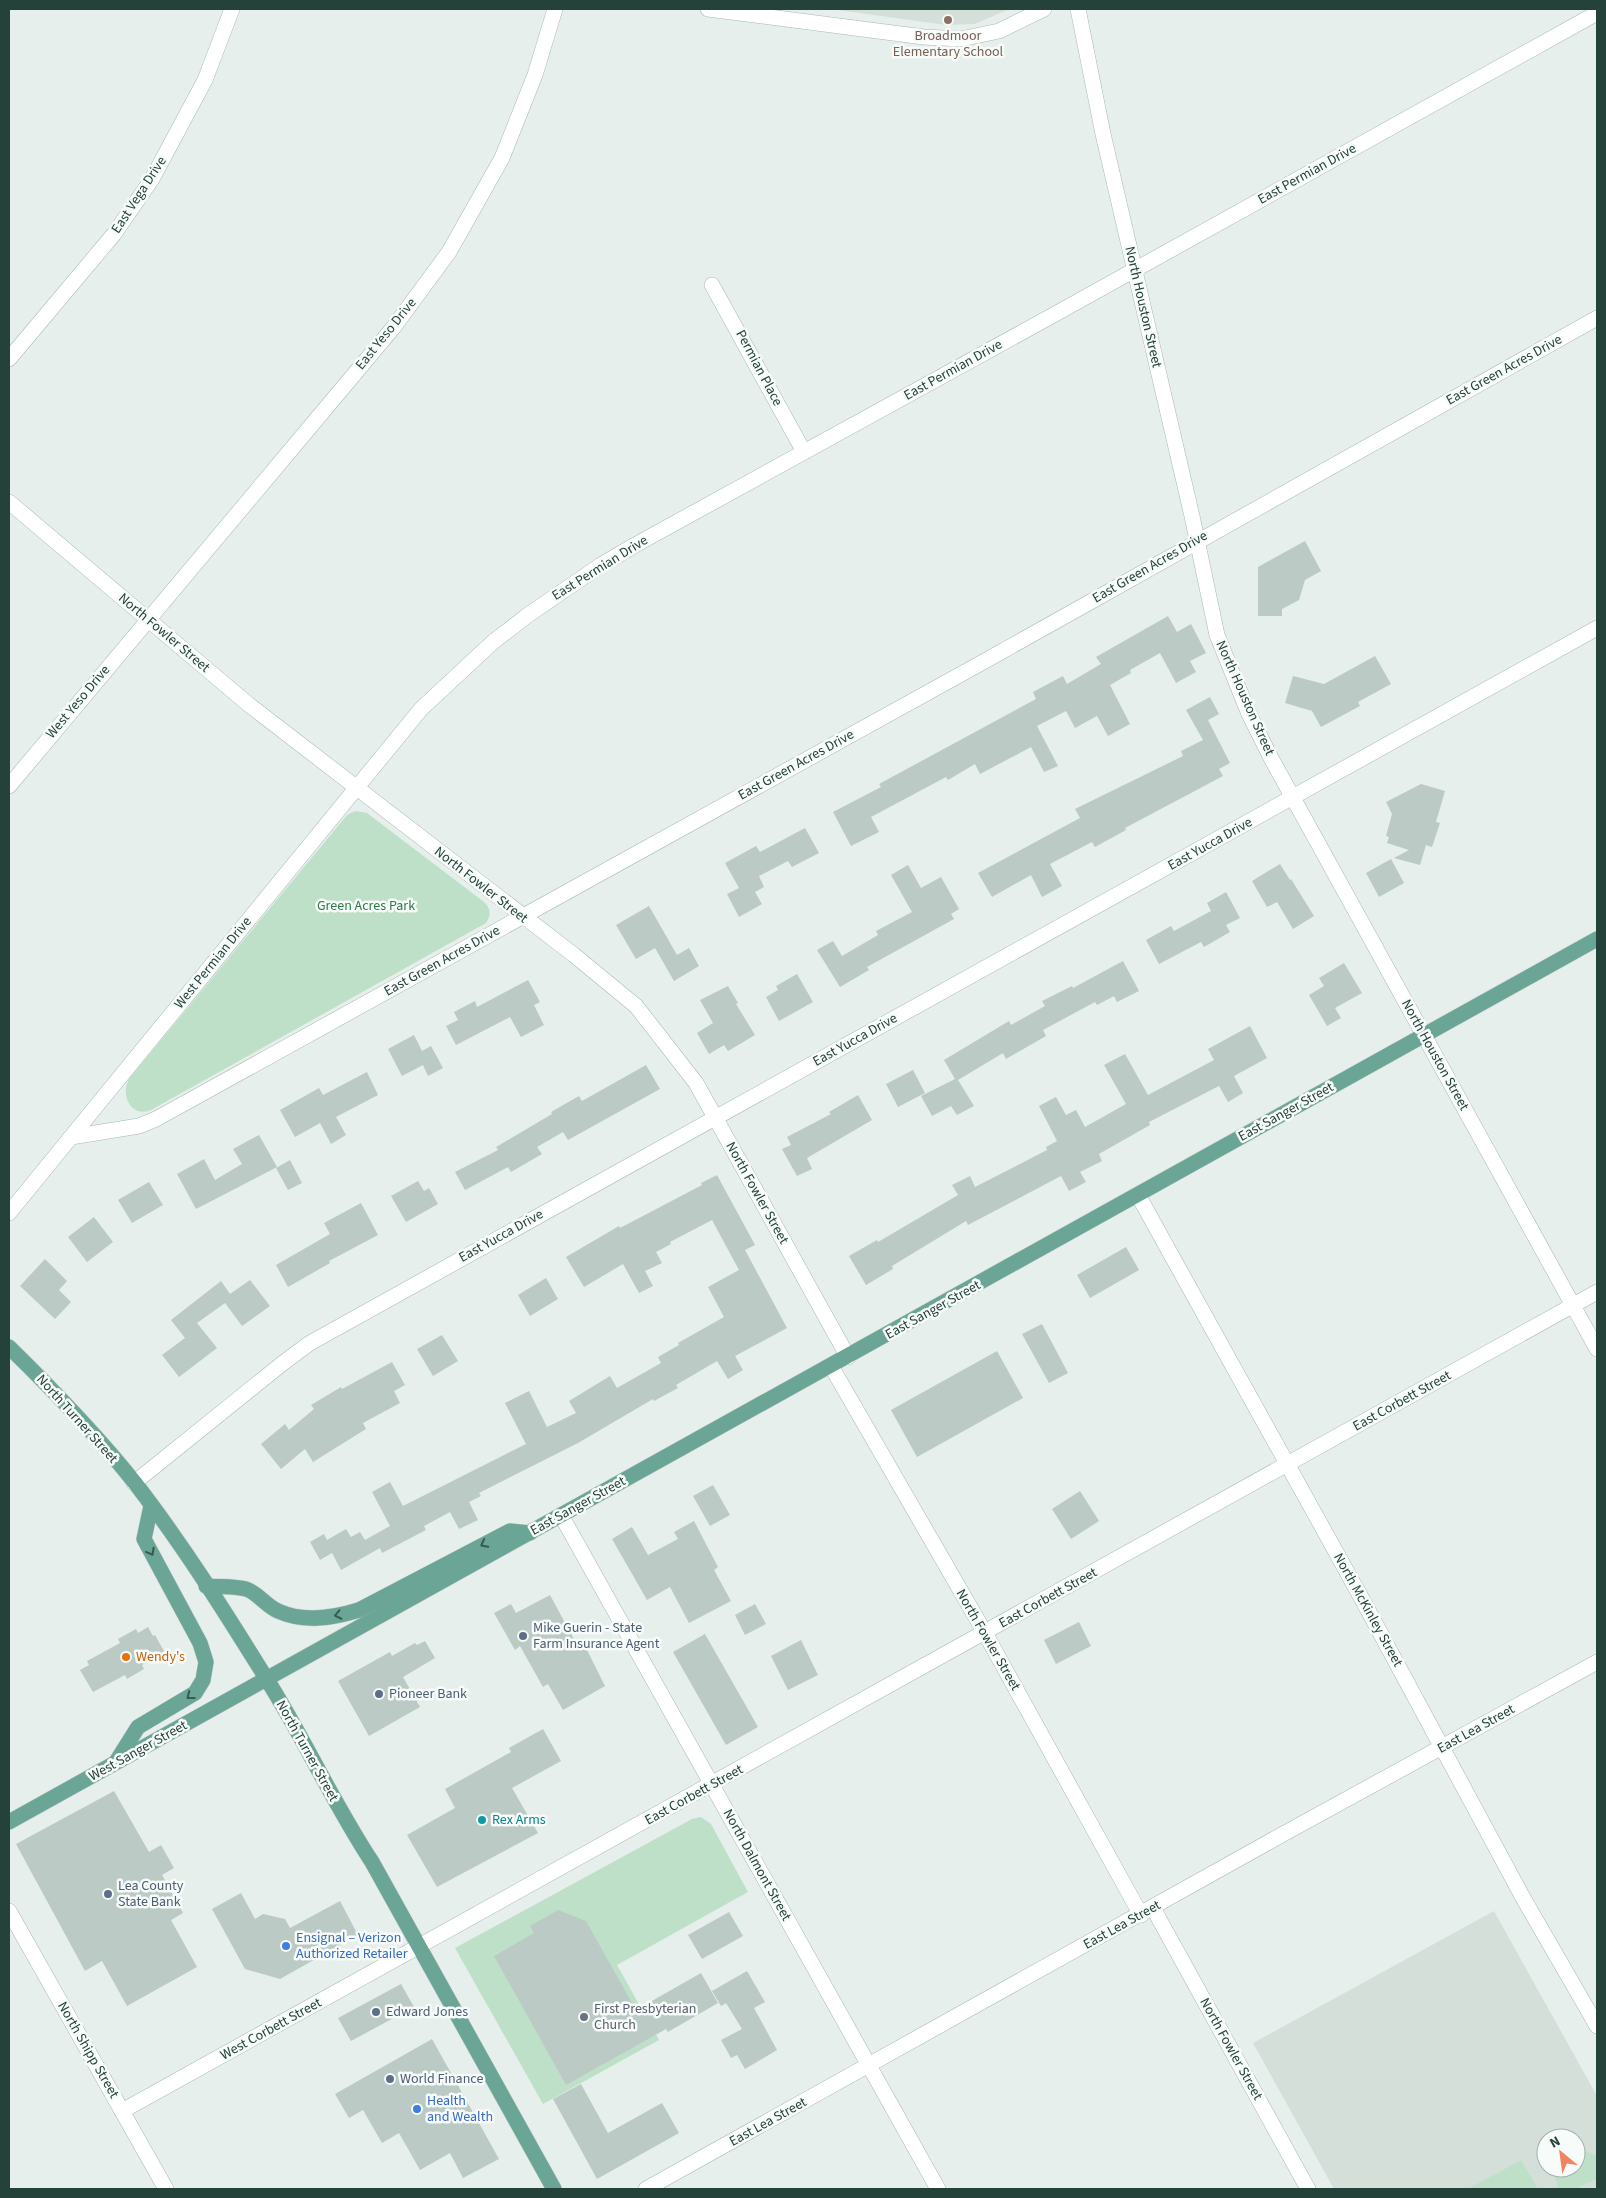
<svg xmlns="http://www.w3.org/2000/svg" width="1606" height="2198" viewBox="0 0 1606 2198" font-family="'Source Sans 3',sans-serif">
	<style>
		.built { fill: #d4dfda; fill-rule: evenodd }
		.green { fill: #bfe0c8 }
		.building { fill: #bbcac4 }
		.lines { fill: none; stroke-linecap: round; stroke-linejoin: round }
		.minor-casing { stroke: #a8b8b2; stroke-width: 16 }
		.major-casing { stroke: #c2cac8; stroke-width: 16 }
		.minor { stroke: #fff; stroke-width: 15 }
		.major { stroke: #6aa596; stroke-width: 15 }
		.oneway { stroke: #365b51 }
		.education-dot { fill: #8d6e63; stroke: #f7fbf9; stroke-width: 2 }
		.service-dot { fill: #5c6f8a; stroke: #f7fbf9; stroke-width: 2 }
		.food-dot { fill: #e8710a; stroke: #f7fbf9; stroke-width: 2 }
		.culture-dot { fill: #0f9aa8; stroke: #f7fbf9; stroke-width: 2 }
		.shop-dot { fill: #3f7fe0; stroke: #f7fbf9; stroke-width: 2 }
		.worship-dot { fill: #6b7280; stroke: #f7fbf9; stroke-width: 2 }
		.labels { text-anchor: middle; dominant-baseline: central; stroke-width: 5; stroke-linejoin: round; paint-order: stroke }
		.education-label { font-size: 14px; fill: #785e54; stroke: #f7fbf9 }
		.street-label { font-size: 14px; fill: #24423a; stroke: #f7fbf9 }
		.park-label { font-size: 14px; fill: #2d7a4b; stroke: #f7fbf9 }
		.service-label { font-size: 14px; fill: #4e5e75; stroke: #f7fbf9; text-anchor: start }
		.food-label { font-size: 14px; fill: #c56008; stroke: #f7fbf9; text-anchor: start }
		.culture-label { font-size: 14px; fill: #0d838f; stroke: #f7fbf9; text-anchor: start }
		.shop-label { font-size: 14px; fill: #366cbe; stroke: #f7fbf9; text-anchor: start }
		.worship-label { font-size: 14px; fill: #5b616d; stroke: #f7fbf9; text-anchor: start }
	</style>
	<rect width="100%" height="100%" fill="#e6efeb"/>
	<g class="built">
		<polygon points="831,9 1009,9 975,24 946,25"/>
		<path d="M1494 1911 1597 2096V2189H1334L1253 2043ZM1546 2138H1576V2168H1546Z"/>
	</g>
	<g class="green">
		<path d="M355 811 367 813 484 902C491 908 491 916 486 923L151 1110C131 1118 120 1095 129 1079L347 815Z"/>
		<polygon points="701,1817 711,1824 748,1892 617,1965 659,2040 543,2104 455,1948 692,1819"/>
		<polygon points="1577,2151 1587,2152 1597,2156 1597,2179 1580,2186 1577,2189 1559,2189 1554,2176 1556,2169 1576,2168"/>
		<polygon points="1521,2160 1538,2189 1468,2189"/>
	</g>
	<g class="building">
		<polygon points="1305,541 1321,571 1305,580 1299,600 1282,609 1282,616 1258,616 1258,567"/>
		<polygon points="1168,616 1177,632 1191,624 1206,653 1190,661 1196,672 1176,683 1160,653 1130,670 1131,673 1110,685 1130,724 1108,736 1097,716 1075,728 1066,711 1037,726 1058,766 1044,772 1031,747 980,774 975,764 948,780 946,777 871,817 879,832 851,846 833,812 881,787 879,784 1036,699 1033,692 1063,676 1067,684 1101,664 1096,657"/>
		<polygon points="1375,656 1391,684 1358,702 1360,706 1321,727 1312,711 1285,703 1293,676 1324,684"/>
		<polygon points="1210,697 1219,714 1208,720 1230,763 1219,769 1223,776 1125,828 1126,830 1095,847 1092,842 1050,864 1062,886 1042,897 1031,875 992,897 978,873 1080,818 1075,809 1183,756 1181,751 1203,740 1186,710"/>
		<polygon points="1421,784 1445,791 1436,822 1440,823 1432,847 1426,845 1420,865 1394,858 1409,850 1387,843 1389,837 1386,836 1392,814 1386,802"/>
		<polygon points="805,828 819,853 792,867 788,861 759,876 764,887 755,892 762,904 739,917 727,894 739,888 725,863 756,846 760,852"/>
		<polygon points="1391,859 1404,883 1379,897 1366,873"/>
		<polygon points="1280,864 1290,880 1291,879 1314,916 1293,929 1277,902 1267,907 1252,881"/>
		<polygon points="908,865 921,888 941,877 959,909 951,914 954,919 867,967 869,970 840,987 817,950 833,941 842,956 878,935 876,931 912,912 891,875"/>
		<polygon points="1226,892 1240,918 1226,925 1230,932 1204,947 1201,942 1159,964 1146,940 1171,926 1174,931 1211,911 1207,903"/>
		<polygon points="649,906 677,955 689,948 699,966 674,981 655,948 636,959 616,925"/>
		<polygon points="1123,961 1139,991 1117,1002 1114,996 1097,1005 1095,1002 1043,1030 1046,1036 1006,1059 1003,1053 958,1080 974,1106 957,1115 951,1106 932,1116 921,1096 955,1079 944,1060 1009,1021 1011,1025 1045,1006 1042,1001 1072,986 1073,988"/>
		<polygon points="1344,963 1362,993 1335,1008 1341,1018 1327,1026 1309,995 1324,986 1319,978"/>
		<polygon points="797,974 813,1002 779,1021 766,997 778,990 776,986"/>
		<polygon points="528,980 540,1002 534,1005 544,1025 521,1037 510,1017 456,1045 446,1026 458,1020 454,1012 475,1001 477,1007"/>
		<polygon points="728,986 738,1003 736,1004 755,1035 728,1051 724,1045 709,1054 697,1033 713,1023 700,1000"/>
		<polygon points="1250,1026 1267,1058 1234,1076 1243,1093 1228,1102 1219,1086 1149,1122 1150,1125 1099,1154 1102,1161 1080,1172 1086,1182 1069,1191 1061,1176 968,1225 966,1221 892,1266 893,1269 866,1285 849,1256 877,1240 878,1242 958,1195 952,1185 970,1176 975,1187 1047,1150 1046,1147 1057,1141 1039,1106 1056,1097 1066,1115 1076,1110 1085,1127 1126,1104 1104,1065 1125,1054 1148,1095 1214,1060 1208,1049"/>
		<polygon points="414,1035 422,1051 431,1046 443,1068 428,1076 423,1065 402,1076 388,1049"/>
		<polygon points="646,1065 660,1089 568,1140 563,1132 537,1147 542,1154 511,1172 508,1167 465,1190 455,1172 498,1150 496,1147 552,1114 551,1112 579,1096 582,1101"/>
		<polygon points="913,1070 925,1093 898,1107 886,1084"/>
		<polygon points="367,1072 378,1095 336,1117 346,1135 331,1144 320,1123 295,1137 280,1110 319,1088 323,1095"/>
		<polygon points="858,1095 872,1120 807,1158 812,1169 797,1176 782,1149 791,1145 787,1137 831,1114 829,1112"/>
		<polygon points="259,1135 277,1167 196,1209 177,1174 204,1159 215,1180 242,1164 233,1149"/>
		<polygon points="290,1160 302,1183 288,1190 276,1168"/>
		<polygon points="717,1175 755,1245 745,1250 787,1328 735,1356 743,1370 728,1379 717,1361 676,1385 678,1388 654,1401 653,1399 578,1443 479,1493 481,1496 469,1502 478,1520 459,1529 450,1512 424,1526 426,1530 382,1553 380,1548 341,1570 332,1553 320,1560 310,1542 324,1534 327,1540 346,1529 351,1537 360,1532 365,1540 390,1526 372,1492 390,1482 403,1506 526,1444 505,1403 529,1391 547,1427 576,1413 569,1401 610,1376 617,1388 661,1363 658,1357 679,1345 678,1343 724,1317 708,1287 739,1270 712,1220 670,1242 671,1244 656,1252 662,1263 645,1271 653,1286 639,1293 623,1264 584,1287 566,1257 619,1226 620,1228 702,1185 701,1183"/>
		<polygon points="418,1181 424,1191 429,1188 438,1204 406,1222 391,1196"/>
		<polygon points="149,1182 163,1205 132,1223 118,1200"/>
		<polygon points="361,1203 378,1235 329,1261 330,1263 288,1287 276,1265 330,1234 324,1223"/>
		<polygon points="94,1217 113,1242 87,1262 68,1237"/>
		<polygon points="1126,1247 1139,1270 1090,1298 1077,1275"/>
		<polygon points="45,1259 67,1281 59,1290 71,1302 55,1319 20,1286"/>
		<polygon points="546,1278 558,1299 530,1316 518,1295"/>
		<polygon points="250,1280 270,1306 242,1326 225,1303 197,1323 217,1348 179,1377 162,1355 185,1338 171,1320 221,1281 230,1294"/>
		<polygon points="1042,1324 1068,1373 1049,1383 1022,1334"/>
		<polygon points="442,1335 458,1361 433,1376 417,1349"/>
		<polygon points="997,1351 1023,1398 917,1457 891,1410"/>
		<polygon points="392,1362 405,1385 394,1391 400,1403 363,1423 366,1429 313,1462 305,1449 281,1469 261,1444 285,1424 289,1430 314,1409 311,1405 341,1387 342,1389"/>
		<polygon points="713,1485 730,1515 710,1526 693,1496"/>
		<polygon points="1080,1491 1099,1521 1071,1539 1052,1509"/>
		<polygon points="694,1521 718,1567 714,1570 731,1601 689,1623 670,1587 647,1600 612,1539 632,1527 648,1555 678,1539 674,1532"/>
		<polygon points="550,1595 576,1643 582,1640 605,1686 563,1710 548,1684 543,1687 520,1646 515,1650 494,1613 511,1604 516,1613"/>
		<polygon points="755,1604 766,1624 745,1635 735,1615"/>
		<polygon points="1079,1622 1091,1646 1056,1664 1044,1640"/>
		<polygon points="148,1627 153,1636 155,1635 165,1653 142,1665 144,1669 127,1679 125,1675 93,1692 80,1670 89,1665 87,1661 120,1643 118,1639 136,1629 138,1633"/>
		<polygon points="705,1634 758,1727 726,1745 673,1652"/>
		<polygon points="801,1640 818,1675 788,1690 771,1656"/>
		<polygon points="425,1641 435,1658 403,1677 420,1707 369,1736 338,1681 390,1652 392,1656 415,1643 417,1645"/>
		<polygon points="543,1729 561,1761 512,1788 538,1833 437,1887 407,1835 455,1808 445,1789 511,1752 509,1748"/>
		<polygon points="114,1791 149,1852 161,1845 174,1868 162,1875 183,1913 171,1920 197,1967 127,2006 102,1961 85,1971 16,1844"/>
		<polygon points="241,1893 255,1919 263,1914 285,1919 290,1928 340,1901 358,1935 280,1979 245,1969 212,1909"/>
		<polygon points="558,1910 586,1921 636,2010 701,1973 718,2003 668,2032 666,2029 566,2085 494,1956 534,1933 530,1926"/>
		<polygon points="729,1912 743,1936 702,1959 688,1935"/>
		<polygon points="747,1971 765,2002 754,2008 777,2050 745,2069 737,2055 731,2058 721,2040 742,2029 726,2003 721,2006 712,1991"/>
		<polygon points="401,1984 414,2007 351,2041 338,2018"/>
		<polygon points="432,2039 499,2159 463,2178 450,2153 420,2170 399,2133 382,2143 363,2110 349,2118 335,2094"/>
		<polygon points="581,2084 608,2133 662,2103 679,2133 597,2179 553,2099"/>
	</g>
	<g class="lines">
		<defs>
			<g id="minor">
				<polyline points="708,9 924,37 961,39 999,31 1044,9"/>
				<polyline points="1078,9 1103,134 1192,516 1217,635 1249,714 1271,758 1597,1349"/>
				<polyline points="712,285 804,452"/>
				<polyline points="9,359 114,234 152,179 205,80 232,9"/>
				<polyline points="9,502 248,704 574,955 636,1006 696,1083 848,1357"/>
				<polyline points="9,786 393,328 449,252 502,158 535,75 555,9"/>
				<polyline points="71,1137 421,709 493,642 528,615 601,565 635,545 1057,313 1597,13"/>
				<polyline points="1138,1195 1362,1599 1522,1896 1597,2026"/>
				<polyline points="9,1213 71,1137 139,1126 156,1119 983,662 1597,318"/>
				<polyline points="831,1366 985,1633 1141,1915"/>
				<polyline points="134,1483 283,1363 310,1343 1597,628"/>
				<polyline points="561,1515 938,2189"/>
				<polyline points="1153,1908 1308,2189"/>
				<polyline points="9,1911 166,2189"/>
				<polyline points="122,2111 1597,1292"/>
				<polyline points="646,2189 1285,1833 1597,1662"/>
			</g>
			<g id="major">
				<path d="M9 1347C53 1390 97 1435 135 1483 183 1545 225 1612 266 1678 304 1738 333 1803 372 1862L554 2189"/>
				<path d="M206 1586C219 1587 234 1586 246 1589 258 1593 266 1606 278 1611 304 1623 333 1618 359 1610L510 1531 530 1533"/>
				<polyline points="116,1762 138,1727 195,1693 203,1680 206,1662 200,1643 144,1539 151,1506"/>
				<polyline points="9,1822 1597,939"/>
			</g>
		</defs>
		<use href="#minor" class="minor-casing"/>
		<use href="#major" class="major-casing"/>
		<use href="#minor" class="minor"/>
		<use href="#major" class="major"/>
	</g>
	<defs><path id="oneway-chevron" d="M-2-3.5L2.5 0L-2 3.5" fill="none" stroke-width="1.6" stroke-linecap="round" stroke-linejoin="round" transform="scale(1.25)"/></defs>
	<g class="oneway">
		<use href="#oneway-chevron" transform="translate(484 1544) rotate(152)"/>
		<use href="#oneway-chevron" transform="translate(151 1552) rotate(61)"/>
		<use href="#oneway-chevron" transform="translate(338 1615) rotate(168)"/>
		<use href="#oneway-chevron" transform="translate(190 1696) rotate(142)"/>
	</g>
	<circle class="education-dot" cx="948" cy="20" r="5"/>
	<g class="service-dot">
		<circle cx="523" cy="1636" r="5"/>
		<circle cx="379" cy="1694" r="5"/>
		<circle cx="108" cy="1894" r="5"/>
		<circle cx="376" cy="2012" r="5"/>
		<circle cx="390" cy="2079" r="5"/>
	</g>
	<circle class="food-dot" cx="126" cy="1657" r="5"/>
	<circle class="culture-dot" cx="482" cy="1820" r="5"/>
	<g class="shop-dot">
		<circle cx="286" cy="1946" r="5"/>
		<circle cx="417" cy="2109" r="5"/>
	</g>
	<circle class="worship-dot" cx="584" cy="2017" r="5"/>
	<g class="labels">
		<g class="education-label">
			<text x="948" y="36">Broadmoor<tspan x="948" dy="16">Elementary School</tspan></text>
		</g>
		<g class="street-label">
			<text transform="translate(1307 174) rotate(-29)">East Permian Drive</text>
			<text transform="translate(139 195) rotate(-57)">East Vega Drive</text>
			<text transform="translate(1143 307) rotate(77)">North Houston Street</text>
			<text transform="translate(386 334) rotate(-51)">East Yeso Drive</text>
			<text transform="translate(759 368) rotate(62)">Permian Place</text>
			<text transform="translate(953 370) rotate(-29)">East Permian Drive</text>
			<text transform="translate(1504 370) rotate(-29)">East Green Acres Drive</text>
			<text transform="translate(1150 567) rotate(-30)">East Green Acres Drive</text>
			<text transform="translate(600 568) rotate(-32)">East Permian Drive</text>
			<text transform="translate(164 633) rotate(40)">North Fowler Street</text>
			<text transform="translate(1245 698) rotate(66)">North Houston Street</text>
			<text transform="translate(78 702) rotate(-50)">West Yeso Drive</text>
			<text transform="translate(796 765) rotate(-29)">East Green Acres Drive</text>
			<text transform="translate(1210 844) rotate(-29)">East Yucca Drive</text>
			<text transform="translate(481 885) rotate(38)">North Fowler Street</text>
			<text transform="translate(442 961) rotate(-29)">East Green Acres Drive</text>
			<text transform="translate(213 963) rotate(-51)">West Permian Drive</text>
			<text transform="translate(855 1040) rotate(-29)">East Yucca Drive</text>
			<text transform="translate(1435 1055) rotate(61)">North Houston Street</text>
			<text transform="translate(1286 1112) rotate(-29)">East Sanger Street</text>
			<text transform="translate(757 1193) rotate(61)">North Fowler Street</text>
			<text transform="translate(501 1236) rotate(-29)">East Yucca Drive</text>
			<text transform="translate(933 1310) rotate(-29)">East Sanger Street</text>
			<text transform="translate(1402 1401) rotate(-29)">East Corbett Street</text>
			<text transform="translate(77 1419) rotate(48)">North Turner Street</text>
			<text transform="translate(578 1506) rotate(-29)">East Sanger Street</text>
			<text transform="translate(1048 1598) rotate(-29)">East Corbett Street</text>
			<text transform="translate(1368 1610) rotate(61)">North McKinley Street</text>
			<text transform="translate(988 1640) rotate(60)">North Fowler Street</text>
			<text transform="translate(1476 1729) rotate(-29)">East Lea Street</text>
			<text transform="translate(138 1751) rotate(-29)">West Sanger Street</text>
			<text transform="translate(307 1751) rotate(61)">North Turner Street</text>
			<text transform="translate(694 1795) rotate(-29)">East Corbett Street</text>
			<text transform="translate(757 1865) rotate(61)">North Dalmont Street</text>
			<text transform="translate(1122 1925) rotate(-29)">East Lea Street</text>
			<text transform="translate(271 2029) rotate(-29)">West Corbett Street</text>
			<text transform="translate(1231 2049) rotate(61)">North Fowler Street</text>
			<text transform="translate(88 2050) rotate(60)">North Shipp Street</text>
			<text transform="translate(768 2122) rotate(-29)">East Lea Street</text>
		</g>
		<g class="park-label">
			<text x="366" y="906">Green Acres Park</text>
		</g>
		<g class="service-label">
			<text x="533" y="1628">Mike Guerin - State<tspan x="533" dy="16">Farm Insurance Agent</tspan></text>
			<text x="389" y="1694">Pioneer Bank</text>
			<text x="118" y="1886">Lea County<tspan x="118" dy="16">State Bank</tspan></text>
			<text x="386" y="2012">Edward Jones</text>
			<text x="400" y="2079">World Finance</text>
		</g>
		<g class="food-label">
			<text x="136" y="1657">Wendy's</text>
		</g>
		<g class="culture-label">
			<text x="492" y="1820">Rex Arms</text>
		</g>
		<g class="shop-label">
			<text x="296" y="1938">Ensignal – Verizon<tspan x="296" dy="16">Authorized Retailer</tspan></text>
			<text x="427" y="2101">Health<tspan x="427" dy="16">and Wealth</tspan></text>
		</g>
		<g class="worship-label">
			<text x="594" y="2009">First Presbyterian<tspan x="594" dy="16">Church</tspan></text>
		</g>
	</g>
	<rect width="1606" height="2198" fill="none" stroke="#24423a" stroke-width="20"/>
	<g transform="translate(1561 2153) rotate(331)"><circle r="24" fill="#f7fbf9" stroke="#a3b1ad"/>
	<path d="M0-4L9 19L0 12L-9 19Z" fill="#f4845f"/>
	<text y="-8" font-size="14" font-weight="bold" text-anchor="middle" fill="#24423a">N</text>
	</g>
</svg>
